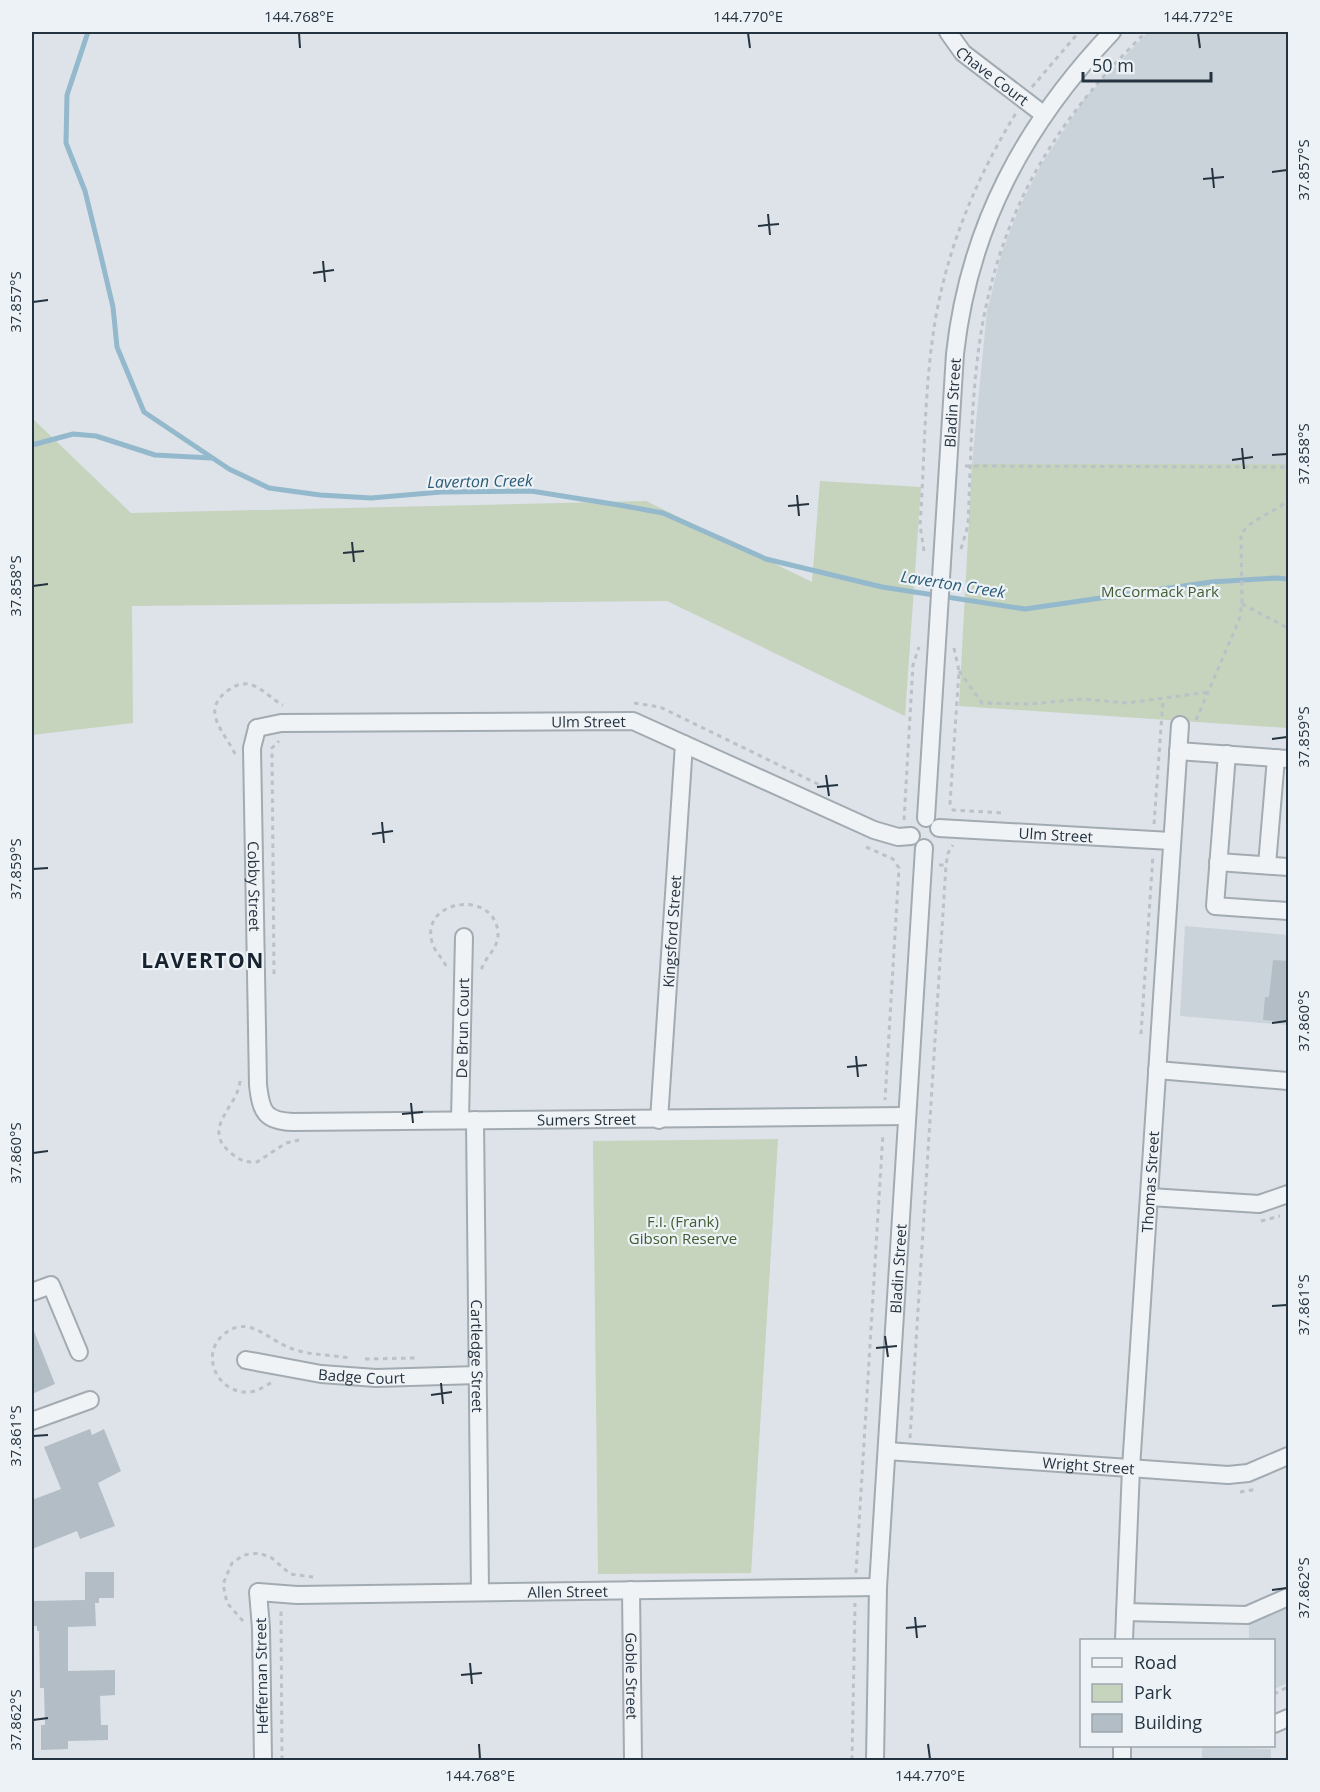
<svg xmlns="http://www.w3.org/2000/svg" width="1320" height="1792" viewBox="0 0 1320 1792" font-family="'Open Sans',sans-serif">
	<style>
		.built { fill: #cad3da }
		.green { fill: #c6d3bd }
		.lines { fill: none; stroke-linecap: round; stroke-linejoin: round }
		.stream { stroke: #94b9cc; stroke-width: 5 }
		.building { fill: #b3bdc5 }
		.minor-casing { stroke: #a2abb2; stroke-width: 20 }
		.path { stroke: #bbc1c7; stroke-width: 3; stroke-dasharray: 4.5 4.5; stroke-linecap: butt }
		.minor { stroke: #f0f3f6; stroke-width: 16 }
		.ticks { fill: none; stroke: #253340; stroke-width: 2 }
		.labels { text-anchor: middle; dominant-baseline: central; stroke-width: 4.5; stroke-linejoin: round; paint-order: stroke }
		.street-label { font-size: 15px; fill: #253340; stroke: #ecf2f6 }
		.park-label { font-size: 15px; fill: #415d31; stroke: #ecf2f6 }
		.water-label { font-size: 16px; font-style: italic; fill: #2b5b78; stroke: #ecf2f6 }
		.district-label { font-size: 21px; font-weight: bold; letter-spacing: 1.5px; fill: #172430; stroke: #ecf2f6 }
		.neatline { fill: none; stroke: #253340; stroke-width: 2 }
		.ticks-label { font-size: 15px; text-anchor: middle; fill: #253340 }
	</style>
	<rect width="100%" height="100%" fill="#dde3e8"/>
	<g class="built">
		<polygon points="1148,32 1288,32 1288,464 972,464 987,311 1002,252 1020,206 1041,165 1085,98"/>
		<polygon points="1185,926 1288,935 1288,1025 1180,1016"/>
		<polygon points="1288,1604 1288,1683 1274,1689 1274,1640 1249,1640 1249,1621"/>
		<polygon points="1202,1747 1271,1749 1271,1760 1202,1760"/>
	</g>
	<g class="green">
		<polygon points="32,418 131,513 646,501 812,582 820,481 921,487 905,716 667,601 132,606 133,723 32,735"/>
		<polygon points="972,464 1288,464 1288,728 959,706"/>
		<polygon points="778,1139 751,1573 598,1574 593,1141"/>
	</g>
	<g class="lines">
		<g class="stream">
			<polyline points="88,32 67,95 66,143 85,191 100,252 113,307 117,347 144,412 229,469 269,488 320,495 371,498 441,492 531,491 619,505 663,513 766,559 882,587 1025,609 1211,582 1276,578 1288,579"/>
			<polyline points="32,445 73,434 96,436 155,455 211,458"/>
		</g>
	</g>
	<g class="building">
		<polygon points="1273,960 1288,961 1288,1022 1263,1020 1265,997 1269,997"/>
		<polygon points="32,1326 55,1384 32,1394"/>
		<polygon points="90,1429 92,1435 104,1429 121,1471 98,1483 115,1526 80,1539 77,1531 32,1549 32,1500 61,1489 44,1447"/>
		<polygon points="85,1572 114,1572 114,1598 99,1598 99,1603 95,1603 96,1626 68,1627 68,1671 115,1670 115,1695 100,1696 101,1725 108,1725 108,1740 68,1741 68,1749 41,1750 41,1725 45,1725 44,1688 40,1688 39,1631 37,1631 37,1626 32,1626 32,1601 85,1600"/>
	</g>
	<g class="lines">
		<defs>
			<g id="minor">
				<path id="s1" d="M948 32 963 53 1043 114"/>
				<path id="s2" d="M257 728 252 748 258 1085C261 1112 265 1121 293 1122L907 1116"/>
				<path id="s3" d="M257 728 281 723 633 721 874 830 898 837 911 836"/>
				<polyline points="1178,751 1288,759"/>
				<polyline points="1227,754 1215,906 1288,911"/>
				<path id="s4" d="M926 818 955 354C969 226 1025 124 1112 32"/>
				<path id="s5" d="M939 828 1171 841"/>
				<polyline points="1218,862 1288,867"/>
				<polyline points="1267,865 1276,758"/>
				<polyline points="1157,1070 1288,1081"/>
				<path id="s6" d="M460 1120 464 937"/>
				<path id="s7" d="M475 1120 480 1591"/>
				<path id="s8" d="M659 1120 684 744"/>
				<polyline points="1150,1197 1259,1204 1288,1194"/>
				<polyline points="32,1292 51,1285 79,1352"/>
				<path id="s9" d="M246 1360 321 1374 376 1378 478 1375"/>
				<polyline points="32,1421 90,1400"/>
				<path id="s10" d="M887 1451 1228 1475 1248 1473 1288 1456"/>
				<path id="s11" d="M631 1590 633 1760"/>
				<polyline points="1125,1612 1247,1615 1288,1597"/>
				<path id="s12" d="M1124 1640 1131 1468 1180 725"/>
				<polyline points="1274,1724 1288,1718"/>
				<path id="s13" d="M263 1760 261 1628 258 1592 297 1595 878 1587"/>
				<path id="s14" d="M875 1760 878 1587 924 848"/>
				<polyline points="1122,1760 1122,1746"/>
			</g>
		</defs>
		<use href="#minor" class="minor-casing"/>
		<g class="path">
			<polyline points="1032,87 1079,32"/>
			<polyline points="965,466 1288,467"/>
			<path d="M961 549 968 525C971 458 971 387 983 321 1006 200 1059 117 1146 32"/>
			<path d="M924 551 920 525C925 456 924 384 936 316 949 243 978 175 1016 113"/>
			<polyline points="1242,604 1288,628"/>
			<polyline points="954,648 959,671 950,803 953,810 1003,813"/>
			<polyline points="959,671 982,703 1030,704 1082,699 1127,703 1209,692"/>
			<polyline points="634,703 660,707 822,786"/>
			<path d="M1196 720 1239 620 1242 604 1241 535C1249 519 1275 513 1288 500"/>
			<path d="M235 754C225 732 198 710 230 689 236 685 244 682 252 685 264 689 272 700 283 705"/>
			<polyline points="904,820 913,665 919,647"/>
			<polyline points="1154,824 1163,700"/>
			<polyline points="866,847 893,859 899,868 885,1100"/>
			<polyline points="939,865 946,865 948,853 953,845"/>
			<path d="M446 966C442 957 434 951 432 942 420 899 495 889 498 933 499 949 484 957 481 971"/>
			<polyline points="274,974 272,748 279,741"/>
			<polyline points="1141,1034 1153,855"/>
			<path d="M240 1081C238 1107 200 1128 231 1153 239 1160 246 1163 257 1162L286 1143 299 1140"/>
			<polyline points="1261,1221 1280,1216"/>
			<polyline points="365,1359 415,1358"/>
			<path d="M271 1383C264 1386 259 1391 250 1392 219 1395 199 1356 223 1335 248 1313 268 1340 290 1348 308 1355 331 1355 350 1358"/>
			<polyline points="910,1438 946,865"/>
			<polyline points="1240,1492 1257,1489"/>
			<polyline points="856,1573 883,1133"/>
			<polyline points="243,1621 227,1603 223,1584 232,1563 244,1555 259,1553 272,1558 290,1574 313,1577"/>
			<polyline points="1274,1694 1288,1687"/>
			<polyline points="282,1760 281,1611 283,1611"/>
			<polyline points="852,1760 855,1603"/>
		</g>
		<use href="#minor" class="minor"/>
	</g>
	<path class="ticks" d="M299 33 300 48M748 33 750 48M1198 33 1200 48M1212 168 1214 188M1272 172 1287 170M1203 179 1224 177M768 214 770 235M758 226 779 224M323 261 325 282M313 273 334 270M33 302 48 300M1242 448 1244 469M1272 455 1287 454M1232 460 1253 457M797 495 799 516M788 506 809 504M352 542 354 562M343 553 364 551M33 586 48 584M1272 739 1287 737M826 775 829 796M817 787 838 785M382 822 384 843M372 834 393 831M33 869 48 868M1272 1023 1287 1021M856 1056 858 1077M847 1067 867 1065M411 1103 413 1123M402 1114 423 1112M33 1153 48 1151M1272 1306 1287 1305M885 1336 888 1357M876 1348 897 1346M441 1383 443 1404M431 1395 452 1392M33 1436 48 1435M1272 1590 1287 1588M915 1617 917 1638M906 1628 926 1626M470 1663 472 1684M461 1675 482 1673M33 1720 48 1718M479 1744 480 1759M928 1744 930 1759"/>
	<g class="labels">
		<g class="street-label">
			<text stroke="none"><textPath href="#s1" startOffset="63">Chave Court</textPath></text>
			<text stroke="none"><textPath href="#s4" startOffset="416">Bladin Street</textPath></text>
			<text stroke="none"><textPath href="#s3" startOffset="332">Ulm Street</textPath></text>
			<text stroke="none"><textPath href="#s5" startOffset="117">Ulm Street</textPath></text>
			<text stroke="none"><textPath href="#s2" startOffset="159">Cobby Street</textPath></text>
			<text stroke="none"><textPath href="#s8" startOffset="189">Kingsford Street</textPath></text>
			<text stroke="none"><textPath href="#s6" startOffset="92">De Brun Court</textPath></text>
			<text stroke="none"><textPath href="#s2" startOffset="710">Sumers Street</textPath></text>
			<text stroke="none"><textPath href="#s12" startOffset="459">Thomas Street</textPath></text>
			<text stroke="none"><textPath href="#s14" startOffset="492">Bladin Street</textPath></text>
			<text stroke="none"><textPath href="#s7" startOffset="236">Cartledge Street</textPath></text>
			<text stroke="none"><textPath href="#s9" startOffset="117">Badge Court</textPath></text>
			<text stroke="none"><textPath href="#s10" startOffset="202">Wright Street</textPath></text>
			<text stroke="none"><textPath href="#s13" startOffset="478">Allen Street</textPath></text>
			<text stroke="none"><textPath href="#s11" startOffset="86">Goble Street</textPath></text>
			<text transform="translate(261 1676) rotate(-91)">Heffernan Street</text>
		</g>
		<g class="park-label">
			<text x="1160" y="591">McCormack Park</text>
			<text x="683" y="1221">F.I. (Frank)<tspan x="683" dy="17">Gibson Reserve</tspan></text>
		</g>
		<g class="water-label">
			<text transform="translate(480 481) rotate(-1)">Laverton Creek</text>
			<text transform="translate(953 584) rotate(9)">Laverton Creek</text>
		</g>
		<g class="district-label">
			<text x="203" y="960">LAVERTON</text>
		</g>
	</g>
	<rect width="1320" height="1792" fill="none" stroke="#ecf2f6" stroke-width="66"/>
	<rect x="1080" y="1639" width="195" height="108" fill="#ecf2f6" stroke="#9ca6ad" stroke-width="1.5"/>
	<rect x="1092" y="1658" width="30" height="9" fill="#f0f3f6" stroke="#9ca6ad" stroke-width="1.5"/>
	<text x="1134" y="1669" font-size="18" fill="#253340">Road</text>
	<rect x="1092" y="1684" width="30" height="18" fill="#c6d3bd" stroke="#9ca6ad" stroke-width="1.5"/>
	<text x="1134" y="1699" font-size="18" fill="#253340">Park</text>
	<rect x="1092" y="1714" width="30" height="18" fill="#b3bdc5" stroke="#9ca6ad" stroke-width="1.5"/>
	<text x="1134" y="1729" font-size="18" fill="#253340">Building</text>
	<path d="M1083 72v9h128v-9" fill="none" stroke="#253340" stroke-width="3"/>
	<text x="1092" y="72" font-size="18" fill="#253340" stroke="#ecf2f6" stroke-width="4.5" paint-order="stroke">50 m</text>
	<rect x="33" y="33" width="1254" height="1726" class="neatline"/>
	<g class="ticks-label">
		<text x="299" y="22">144.768°E</text>
		<text x="748" y="22">144.770°E</text>
		<text x="1198" y="22">144.772°E</text>
		<text transform="translate(1304 170) rotate(-90)" y="5">37.857°S</text>
		<text transform="translate(16 302) rotate(-90)" y="5">37.857°S</text>
		<text transform="translate(1304 454) rotate(-90)" y="5">37.858°S</text>
		<text transform="translate(16 586) rotate(-90)" y="5">37.858°S</text>
		<text transform="translate(1304 737) rotate(-90)" y="5">37.859°S</text>
		<text transform="translate(16 869) rotate(-90)" y="5">37.859°S</text>
		<text transform="translate(1304 1021) rotate(-90)" y="5">37.860°S</text>
		<text transform="translate(16 1153) rotate(-90)" y="5">37.860°S</text>
		<text transform="translate(1304 1305) rotate(-90)" y="5">37.861°S</text>
		<text transform="translate(16 1436) rotate(-90)" y="5">37.861°S</text>
		<text transform="translate(1304 1588) rotate(-90)" y="5">37.862°S</text>
		<text transform="translate(16 1720) rotate(-90)" y="5">37.862°S</text>
		<text x="480" y="1781">144.768°E</text>
		<text x="930" y="1781">144.770°E</text>
	</g>
</svg>
